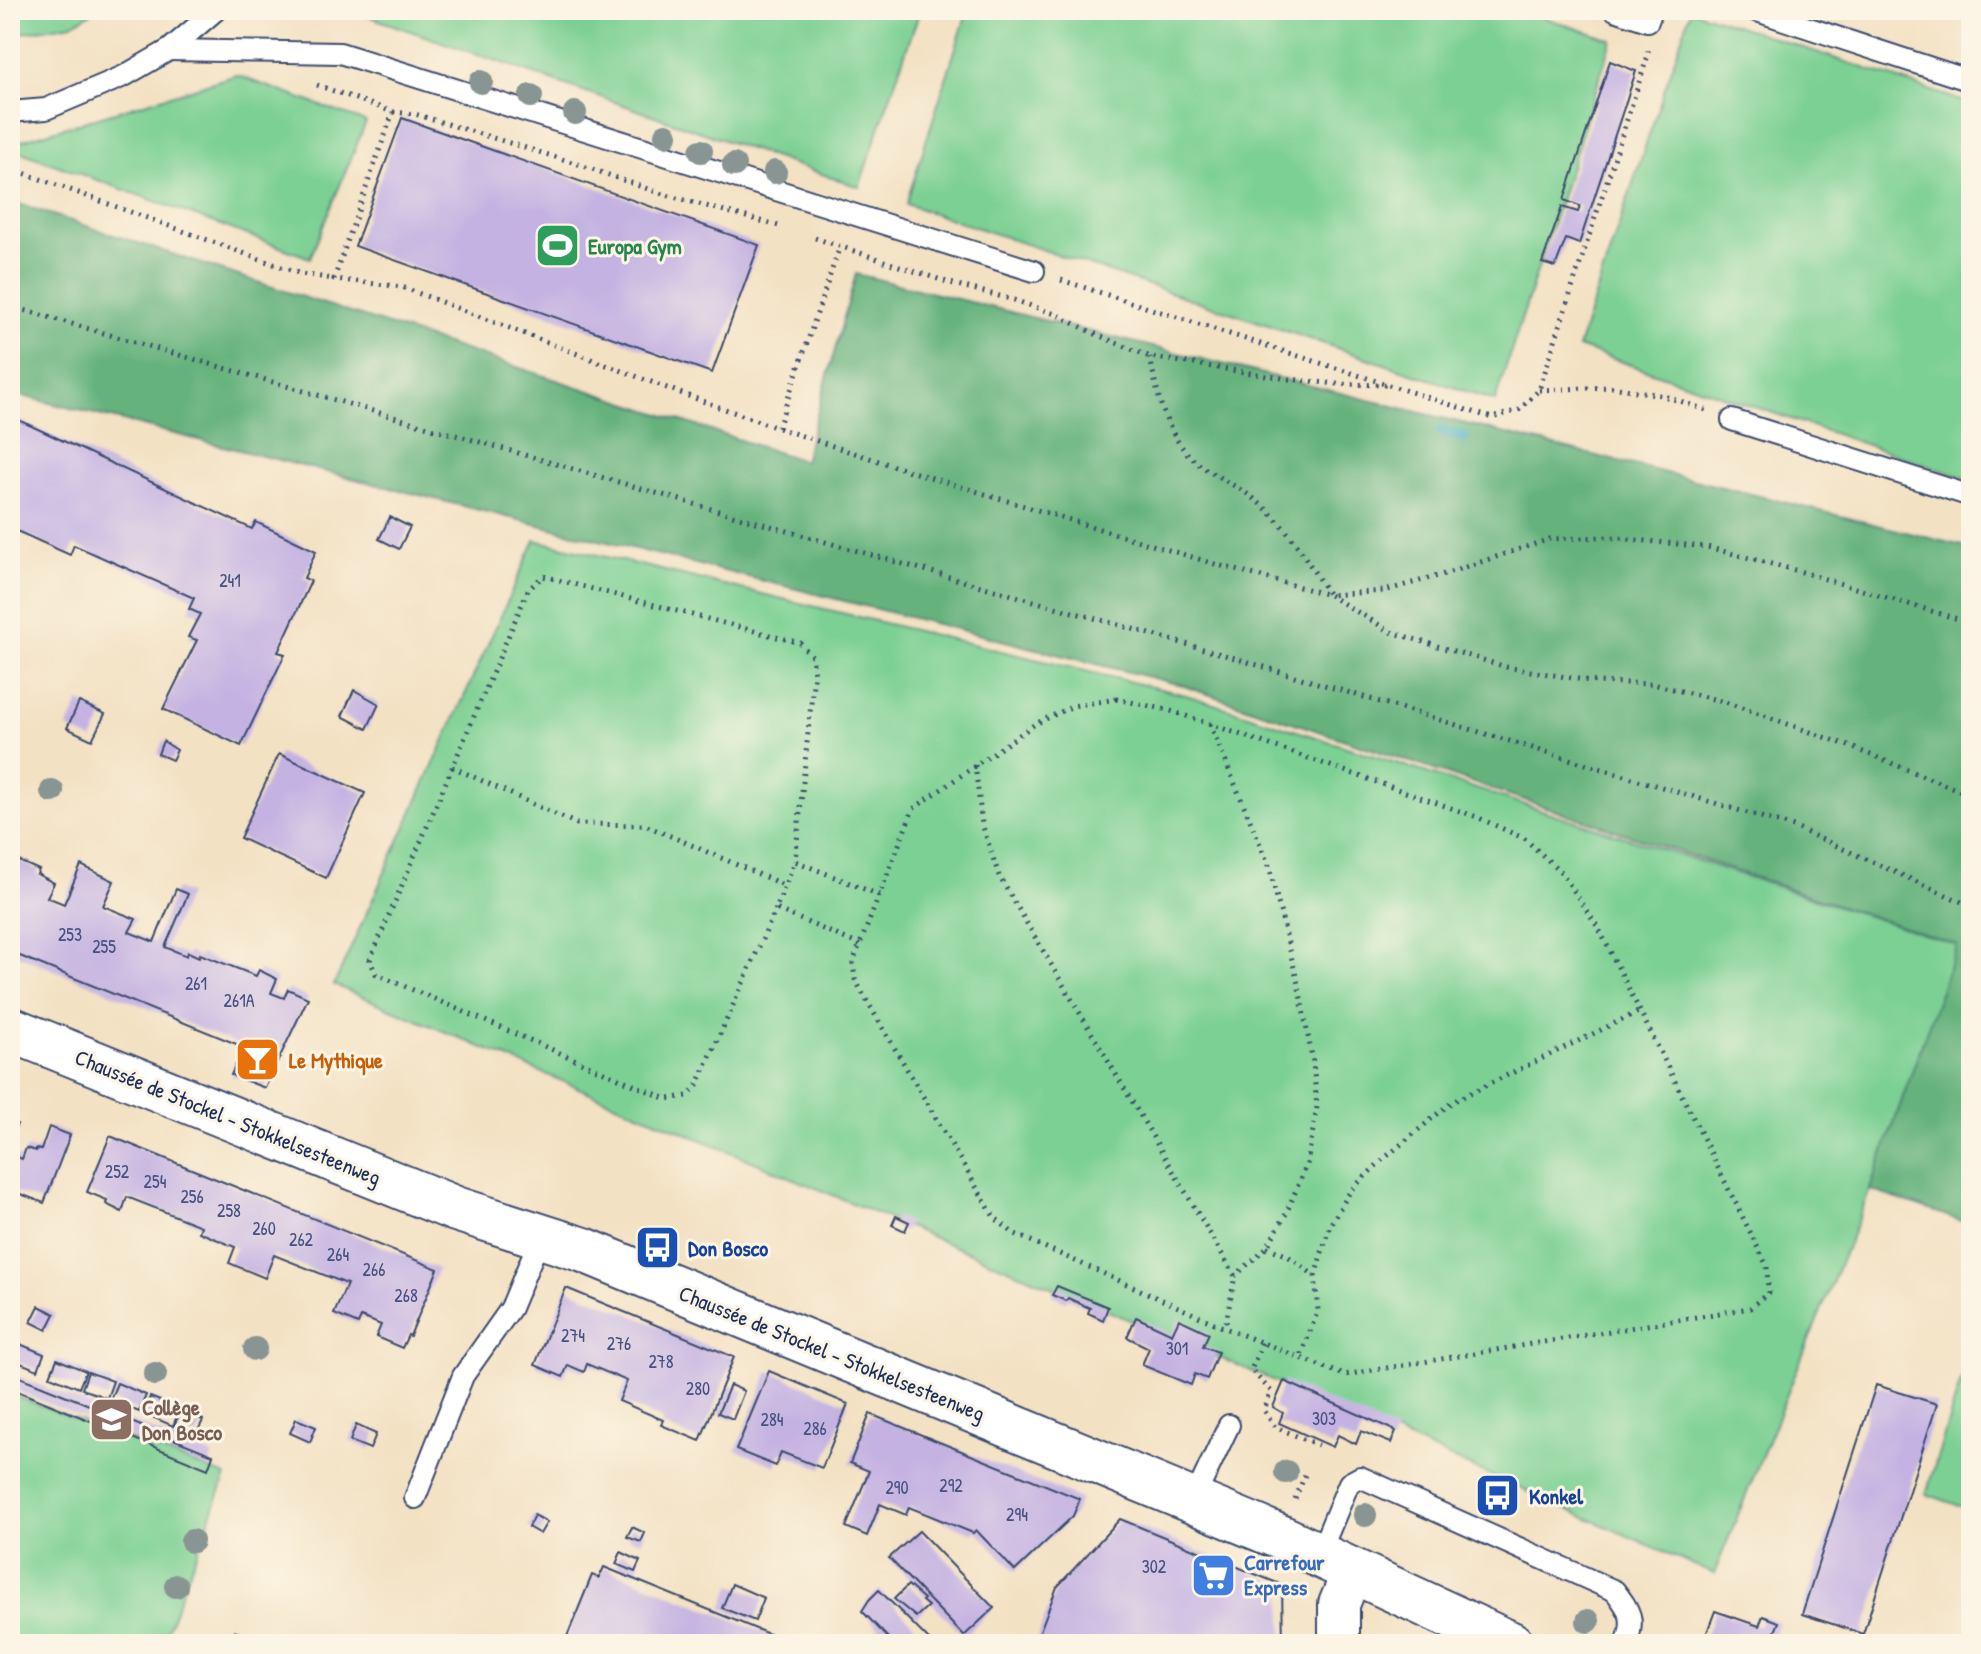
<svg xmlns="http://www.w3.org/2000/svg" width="1981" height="1654" viewBox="0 0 1981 1654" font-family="'Patrick Hand',sans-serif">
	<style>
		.green { fill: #7cd093; stroke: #4c8078; stroke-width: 2 }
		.forest { fill: #65b27d; stroke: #40706e; stroke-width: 2 }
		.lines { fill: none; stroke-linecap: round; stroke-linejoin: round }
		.stream { stroke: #3dacba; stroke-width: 12 }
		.building { fill: #c4b3e2 }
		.service-casing { stroke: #3b4a6d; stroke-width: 24 }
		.minor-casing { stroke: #3b4a6d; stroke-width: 44 }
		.tertiary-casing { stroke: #3b4a6d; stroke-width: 48 }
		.path { stroke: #3b4a6d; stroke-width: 5; stroke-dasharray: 2 6; stroke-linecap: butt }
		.service { stroke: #fff; stroke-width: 20 }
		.minor { stroke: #fff; stroke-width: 40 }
		.tertiary { stroke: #fff; stroke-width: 44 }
		.tree { fill: #899593 }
		.labels { text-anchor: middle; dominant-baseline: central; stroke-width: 6; stroke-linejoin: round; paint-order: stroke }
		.number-label { font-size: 18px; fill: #45507f }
		.leisure-label { font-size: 22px; font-weight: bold; fill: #27864d; stroke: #fcf5e5; text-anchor: start }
		.food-label { font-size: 22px; font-weight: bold; fill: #c56008; stroke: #fcf5e5; text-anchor: start }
		.street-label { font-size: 22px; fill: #1b2f5e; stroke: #fcf5e5 }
		.transit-label { font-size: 22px; font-weight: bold; fill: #164399; stroke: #fcf5e5; text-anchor: start }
		.education-label { font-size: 22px; font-weight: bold; fill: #785e54; stroke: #fcf5e5; text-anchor: start }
		.shop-label { font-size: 22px; font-weight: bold; fill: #366cbe; stroke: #fcf5e5; text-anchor: start }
	</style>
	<rect width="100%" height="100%" fill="#fcf5e5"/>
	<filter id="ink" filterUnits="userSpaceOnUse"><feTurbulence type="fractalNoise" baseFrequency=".0125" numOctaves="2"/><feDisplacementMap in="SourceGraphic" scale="16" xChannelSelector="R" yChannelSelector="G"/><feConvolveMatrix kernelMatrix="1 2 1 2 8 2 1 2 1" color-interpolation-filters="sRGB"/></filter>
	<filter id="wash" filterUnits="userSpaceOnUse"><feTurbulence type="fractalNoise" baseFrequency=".006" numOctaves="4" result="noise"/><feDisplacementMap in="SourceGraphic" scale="32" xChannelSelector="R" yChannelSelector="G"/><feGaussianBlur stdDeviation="1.8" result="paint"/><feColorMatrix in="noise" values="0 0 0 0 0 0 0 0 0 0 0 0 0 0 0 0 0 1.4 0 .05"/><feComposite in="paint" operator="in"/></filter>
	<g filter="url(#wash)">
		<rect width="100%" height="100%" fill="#f3e1c3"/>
		<g class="green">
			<polygon points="10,10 97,10 72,24 10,35"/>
			<polygon points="350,10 920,10 859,187"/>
			<polygon points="968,10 1521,10 1612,40 1495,401 906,204"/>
			<polygon points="1691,10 1971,104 1971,480 1578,347"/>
			<polygon points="236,75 366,122 310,258 10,148 10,144"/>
			<polygon points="535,540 1186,695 1958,945 1870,1190 1714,1574 1329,1404 334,985"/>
			<polygon points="1971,1348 1971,1510 1926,1494"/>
			<polygon points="10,1394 226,1476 162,1644 10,1644"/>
		</g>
		<polygon class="forest" points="10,201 804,461 856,274 1971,548 1971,1224 1870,1190 1957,945 1181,685 10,393"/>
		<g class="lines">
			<polyline class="stream" points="1442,431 1464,437"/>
		</g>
		<g id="blocks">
			<g class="building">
				<polygon points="1610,61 1636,71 1579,244 1566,239 1555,267 1542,263 1562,207 1578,212 1580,206 1564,200"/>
				<polygon points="402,118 759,245 712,373 355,246"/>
				<polygon points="10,416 252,529 256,522 316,551 304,578 311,581 278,652 285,654 241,746 163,709 197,640 188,637 200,614 189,609 194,598 74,545 70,555 10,528"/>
				<polygon points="390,517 410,527 399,549 379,539"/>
				<polygon points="354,690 379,704 367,729 342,716"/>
				<polygon points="79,702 105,714 92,740 67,728"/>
				<polygon points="163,741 177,750 172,760 158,754"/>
				<polygon points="279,754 365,793 326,878 240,838"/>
				<polygon points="10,857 39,870 37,874 54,883 47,897 64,904 81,865 114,881 103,906 136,919 129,932 154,942 176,889 188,894 165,947 187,956 188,952 199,957 200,954 256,976 259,970 277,979 271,993 284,998 288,989 308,998 265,1088 231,1075 244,1047 10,952"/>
				<polygon points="10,1121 17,1124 10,1140"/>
				<polygon points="49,1127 70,1135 44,1203 10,1190 10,1154 22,1159 26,1148 36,1151 36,1149 41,1150"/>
				<polygon points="110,1136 438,1269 410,1336 408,1335 402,1348 376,1337 381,1325 374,1322 361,1317 358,1324 334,1314 347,1284 274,1255 265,1278 229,1263 235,1247 199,1232 201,1226 127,1197 122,1212 106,1204 107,1200 87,1192"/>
				<polygon points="896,1216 909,1222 905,1231 892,1225"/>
				<polygon points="1057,1286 1108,1307 1103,1320 1088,1313 1090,1308 1083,1305 1068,1298 1066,1301 1052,1295"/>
				<polygon points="566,1288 734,1357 700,1441 661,1425 663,1420 619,1401 627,1381 587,1364 584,1372 568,1365 563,1377 535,1365"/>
				<polygon points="39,1306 55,1314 47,1330 31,1322"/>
				<polygon points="1136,1317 1172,1334 1179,1319 1209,1333 1203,1346 1218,1352 1207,1379 1195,1374 1191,1385 1142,1365 1149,1348 1127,1337"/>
				<polygon points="15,1342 44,1354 38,1370 10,1359"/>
				<polygon points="57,1359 86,1371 79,1388 50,1376"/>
				<polygon points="769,1371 848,1404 822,1468 781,1452 776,1466 736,1450"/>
				<polygon points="88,1372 113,1381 107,1398 82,1389"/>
				<polygon points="10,1373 213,1455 208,1469 10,1388"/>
				<polygon points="1284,1381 1396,1431 1391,1443 1361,1431 1356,1444 1338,1435 1333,1447 1279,1423 1283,1413 1273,1407"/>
				<polygon points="117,1383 146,1395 139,1412 110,1400"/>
				<polygon points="730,1385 744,1391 733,1419 718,1413"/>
				<polygon points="1876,1385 1937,1404 1863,1634 1802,1614"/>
				<polygon points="150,1397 180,1409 173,1426 143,1413"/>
				<polygon points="182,1409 203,1420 196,1436 174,1425"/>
				<polygon points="870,1414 1080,1499 1073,1516 1015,1571 976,1530 973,1533 909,1507 906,1515 880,1504 867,1536 846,1527 869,1471 850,1463"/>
				<polygon points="296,1419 316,1427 310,1442 290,1433"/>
				<polygon points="356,1425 376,1434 370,1449 350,1441"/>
				<polygon points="534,1515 547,1522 540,1534 528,1527"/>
				<polygon points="1120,1519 1282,1585 1283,1644 1035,1644 1057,1587"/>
				<polygon points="632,1527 645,1533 641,1542 627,1537"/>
				<polygon points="919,1531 994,1608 964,1636 889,1558"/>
				<polygon points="621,1552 640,1561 635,1572 616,1564"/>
				<polygon points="604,1567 793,1644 564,1644 592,1575 599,1578"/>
				<polygon points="732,1584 764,1598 755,1621 722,1608"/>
				<polygon points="908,1585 924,1599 922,1601 928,1606 916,1617 894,1599"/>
				<polygon points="879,1590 933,1644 894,1644 862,1611 869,1600"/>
				<polygon points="1715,1611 1759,1626 1763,1616 1779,1622 1770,1644 1697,1644 1700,1639 1704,1640"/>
				<polygon points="235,1631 268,1644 230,1644"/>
			</g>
		</g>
	</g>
	<g filter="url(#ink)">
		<use href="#blocks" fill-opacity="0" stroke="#3b4a6d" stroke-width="2"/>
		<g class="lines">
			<defs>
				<g id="service">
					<polyline points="1615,10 1648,21 1652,10"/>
					<polyline points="1754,10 1971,81"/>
					<polyline points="169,50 340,53 1034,271"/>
					<polyline points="10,112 46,109 124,76 169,50 216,10"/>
					<polyline points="1732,420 1971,496"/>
					<polyline points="415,1498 463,1376 511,1308 540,1238"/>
					<polyline points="1193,1501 1229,1425"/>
					<path d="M1319 1555 1349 1483 1360 1477 1615 1591C1630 1611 1636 1619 1626 1644"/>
				</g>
				<polyline id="minor" points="1339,1644 1339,1604 1353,1571"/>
				<polyline id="tertiary" points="10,1029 456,1209 584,1250 1280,1537 1511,1644"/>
			</defs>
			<use href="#service" class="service-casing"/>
			<use href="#minor" class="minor-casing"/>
			<use href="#tertiary" class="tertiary-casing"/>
			<g class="path">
				<polyline points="317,85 393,112 334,279 402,287 680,393 778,428 906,470 1218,565 1329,595 1391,632 1506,667 1596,682 1653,684 1725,702 1836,741 1971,795"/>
				<polyline points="393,112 415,114 578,164 659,193 779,226"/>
				<polyline points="10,168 301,274 334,279"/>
				<polyline points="815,238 950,283 1014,300 1058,315 1093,333 1150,357 1288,379 1337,384 1389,385"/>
				<polyline points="1061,280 1492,418 1519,410 1539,390 1648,55 1648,50"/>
				<polyline points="10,306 829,543 1228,656 1794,827 1971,906"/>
				<path d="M1150 357C1157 392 1164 432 1192 458 1211 476 1238 485 1258 502 1289 527 1308 563 1329 595L1384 591 1441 575 1550 539 1607 537 1707 547 1802 572 1971 623"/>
				<polyline points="1539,390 1612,387 1661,395 1706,410"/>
				<polyline points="778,428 840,246"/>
				<polygon points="1116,699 1168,710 1210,724 1477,817 1525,839 1562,873 1599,929 1767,1266 1768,1293 1750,1308 1344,1375 1225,1328 1013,1233 994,1217 864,996 855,979 853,962 913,809 1035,724 1073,706"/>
				<polyline points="1210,724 1269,866 1299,988 1313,1062 1317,1107 1307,1164 1285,1216 1267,1247 1235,1276"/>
				<polyline points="975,765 982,824 999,876 1235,1276 1225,1328"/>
				<polyline points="452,767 577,824 645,825 786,886"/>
				<polyline points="776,909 697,1086 687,1096 667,1099 376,974 370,960 528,590 543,576 800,643 812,656 814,674 795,861"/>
				<polyline points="860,945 776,909 795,861 879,895"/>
				<polyline points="1267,1247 1288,1256 1315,1276 1318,1310 1300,1359"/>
				<polyline points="1315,1276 1330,1225 1351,1190 1380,1162 1452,1102 1640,1011"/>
				<polyline points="1262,1343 1251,1370 1271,1391 1264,1410 1275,1427 1318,1445"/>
				<polyline points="1295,1499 1307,1470"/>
			</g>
			<use href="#service" class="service"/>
			<use href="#minor" class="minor"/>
			<use href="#tertiary" class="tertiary"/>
		</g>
		<g class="tree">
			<circle cx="481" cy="82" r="12"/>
			<circle cx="531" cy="96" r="12"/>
			<circle cx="575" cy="113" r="12"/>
			<circle cx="666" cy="135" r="12"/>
			<circle cx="701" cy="151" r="12"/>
			<circle cx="734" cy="165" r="12"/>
			<circle cx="775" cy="172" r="12"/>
			<circle cx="52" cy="791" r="12"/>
			<circle cx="255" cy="1349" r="12"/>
			<circle cx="155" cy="1374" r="12"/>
			<circle cx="1286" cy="1472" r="12"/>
			<circle cx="1365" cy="1515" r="12"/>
			<circle cx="192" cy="1541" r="12"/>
			<circle cx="176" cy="1586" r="12"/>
			<circle cx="1588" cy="1621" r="12"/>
		</g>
	</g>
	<defs>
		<symbol id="stadium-square" viewBox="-11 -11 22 22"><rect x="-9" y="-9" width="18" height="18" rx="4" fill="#2e9e5b" stroke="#fcf5e5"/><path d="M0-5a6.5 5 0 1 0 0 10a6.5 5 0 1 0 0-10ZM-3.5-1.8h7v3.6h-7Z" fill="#fff"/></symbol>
		<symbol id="bar-square" viewBox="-11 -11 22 22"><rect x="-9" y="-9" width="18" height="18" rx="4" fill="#e8710a" stroke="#fcf5e5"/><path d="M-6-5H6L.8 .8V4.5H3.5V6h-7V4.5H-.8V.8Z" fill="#fff"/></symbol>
		<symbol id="bus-square" viewBox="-11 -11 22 22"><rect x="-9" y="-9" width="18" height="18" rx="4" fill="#1a4fb4" stroke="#fcf5e5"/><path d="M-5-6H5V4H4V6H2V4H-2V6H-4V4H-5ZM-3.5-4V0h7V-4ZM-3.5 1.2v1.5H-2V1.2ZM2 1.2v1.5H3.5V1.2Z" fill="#fff"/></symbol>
		<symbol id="school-square" viewBox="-11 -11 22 22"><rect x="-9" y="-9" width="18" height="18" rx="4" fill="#8d6e63" stroke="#fcf5e5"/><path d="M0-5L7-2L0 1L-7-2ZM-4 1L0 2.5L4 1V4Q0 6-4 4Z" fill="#fff"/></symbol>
		<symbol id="supermarket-square" viewBox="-11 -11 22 22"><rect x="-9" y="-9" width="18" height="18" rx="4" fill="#3f7fe0" stroke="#fcf5e5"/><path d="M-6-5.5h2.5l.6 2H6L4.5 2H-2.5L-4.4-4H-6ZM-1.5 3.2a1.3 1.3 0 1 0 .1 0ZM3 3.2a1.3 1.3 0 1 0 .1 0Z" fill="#fff"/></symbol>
	</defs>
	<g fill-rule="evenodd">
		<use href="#stadium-square" x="532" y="220" width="51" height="51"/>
		<use href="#bar-square" x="232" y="1034" width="51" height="51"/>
		<use href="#bus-square" x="632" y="1222" width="51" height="51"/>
		<use href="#school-square" x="86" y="1394" width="51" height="51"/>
		<use href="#bus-square" x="1472" y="1470" width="51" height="51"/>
		<use href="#supermarket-square" x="1188" y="1550" width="51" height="51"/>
	</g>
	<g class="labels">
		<g class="number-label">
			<text x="230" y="580">241</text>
			<text x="70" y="934">253</text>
			<text x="104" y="946">255</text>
			<text x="196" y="983">261</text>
			<text x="239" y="1000">261A</text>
			<text x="117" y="1171">252</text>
			<text x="155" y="1181">254</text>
			<text x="192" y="1196">256</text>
			<text x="229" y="1210">258</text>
			<text x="264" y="1228">260</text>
			<text x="301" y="1239">262</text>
			<text x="338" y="1254">264</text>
			<text x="374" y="1269">266</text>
			<text x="406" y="1295">268</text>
			<text x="573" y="1335">274</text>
			<text x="619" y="1343">276</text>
			<text x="1177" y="1348">301</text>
			<text x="661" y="1361">278</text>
			<text x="698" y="1388">280</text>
			<text x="1324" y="1418">303</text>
			<text x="772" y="1419">284</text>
			<text x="815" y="1428">286</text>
			<text x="951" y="1485">292</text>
			<text x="897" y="1487">290</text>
			<text x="1017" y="1514">294</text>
			<text x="1154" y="1566">302</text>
		</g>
		<g class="leisure-label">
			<text x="588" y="246">Europa Gym</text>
		</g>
		<g class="food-label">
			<text x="289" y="1060">Le Mythique</text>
		</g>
		<g class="street-label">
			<text transform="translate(228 1117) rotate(22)">Chaussée de Stockel - Stokkelsesteenweg</text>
			<text transform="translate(832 1353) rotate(22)">Chaussée de Stockel - Stokkelsesteenweg</text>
		</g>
		<g class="transit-label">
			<text x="688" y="1248">Don Bosco</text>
			<text x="1529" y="1496">Konkel</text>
		</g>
		<g class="education-label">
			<text x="142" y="1407">Collège<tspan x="142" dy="25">Don Bosco</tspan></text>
		</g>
		<g class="shop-label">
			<text x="1244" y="1562">Carrefour<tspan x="1244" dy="25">Express</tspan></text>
		</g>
	</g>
	<rect width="1981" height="1654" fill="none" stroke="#fcf5e5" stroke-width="40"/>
</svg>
